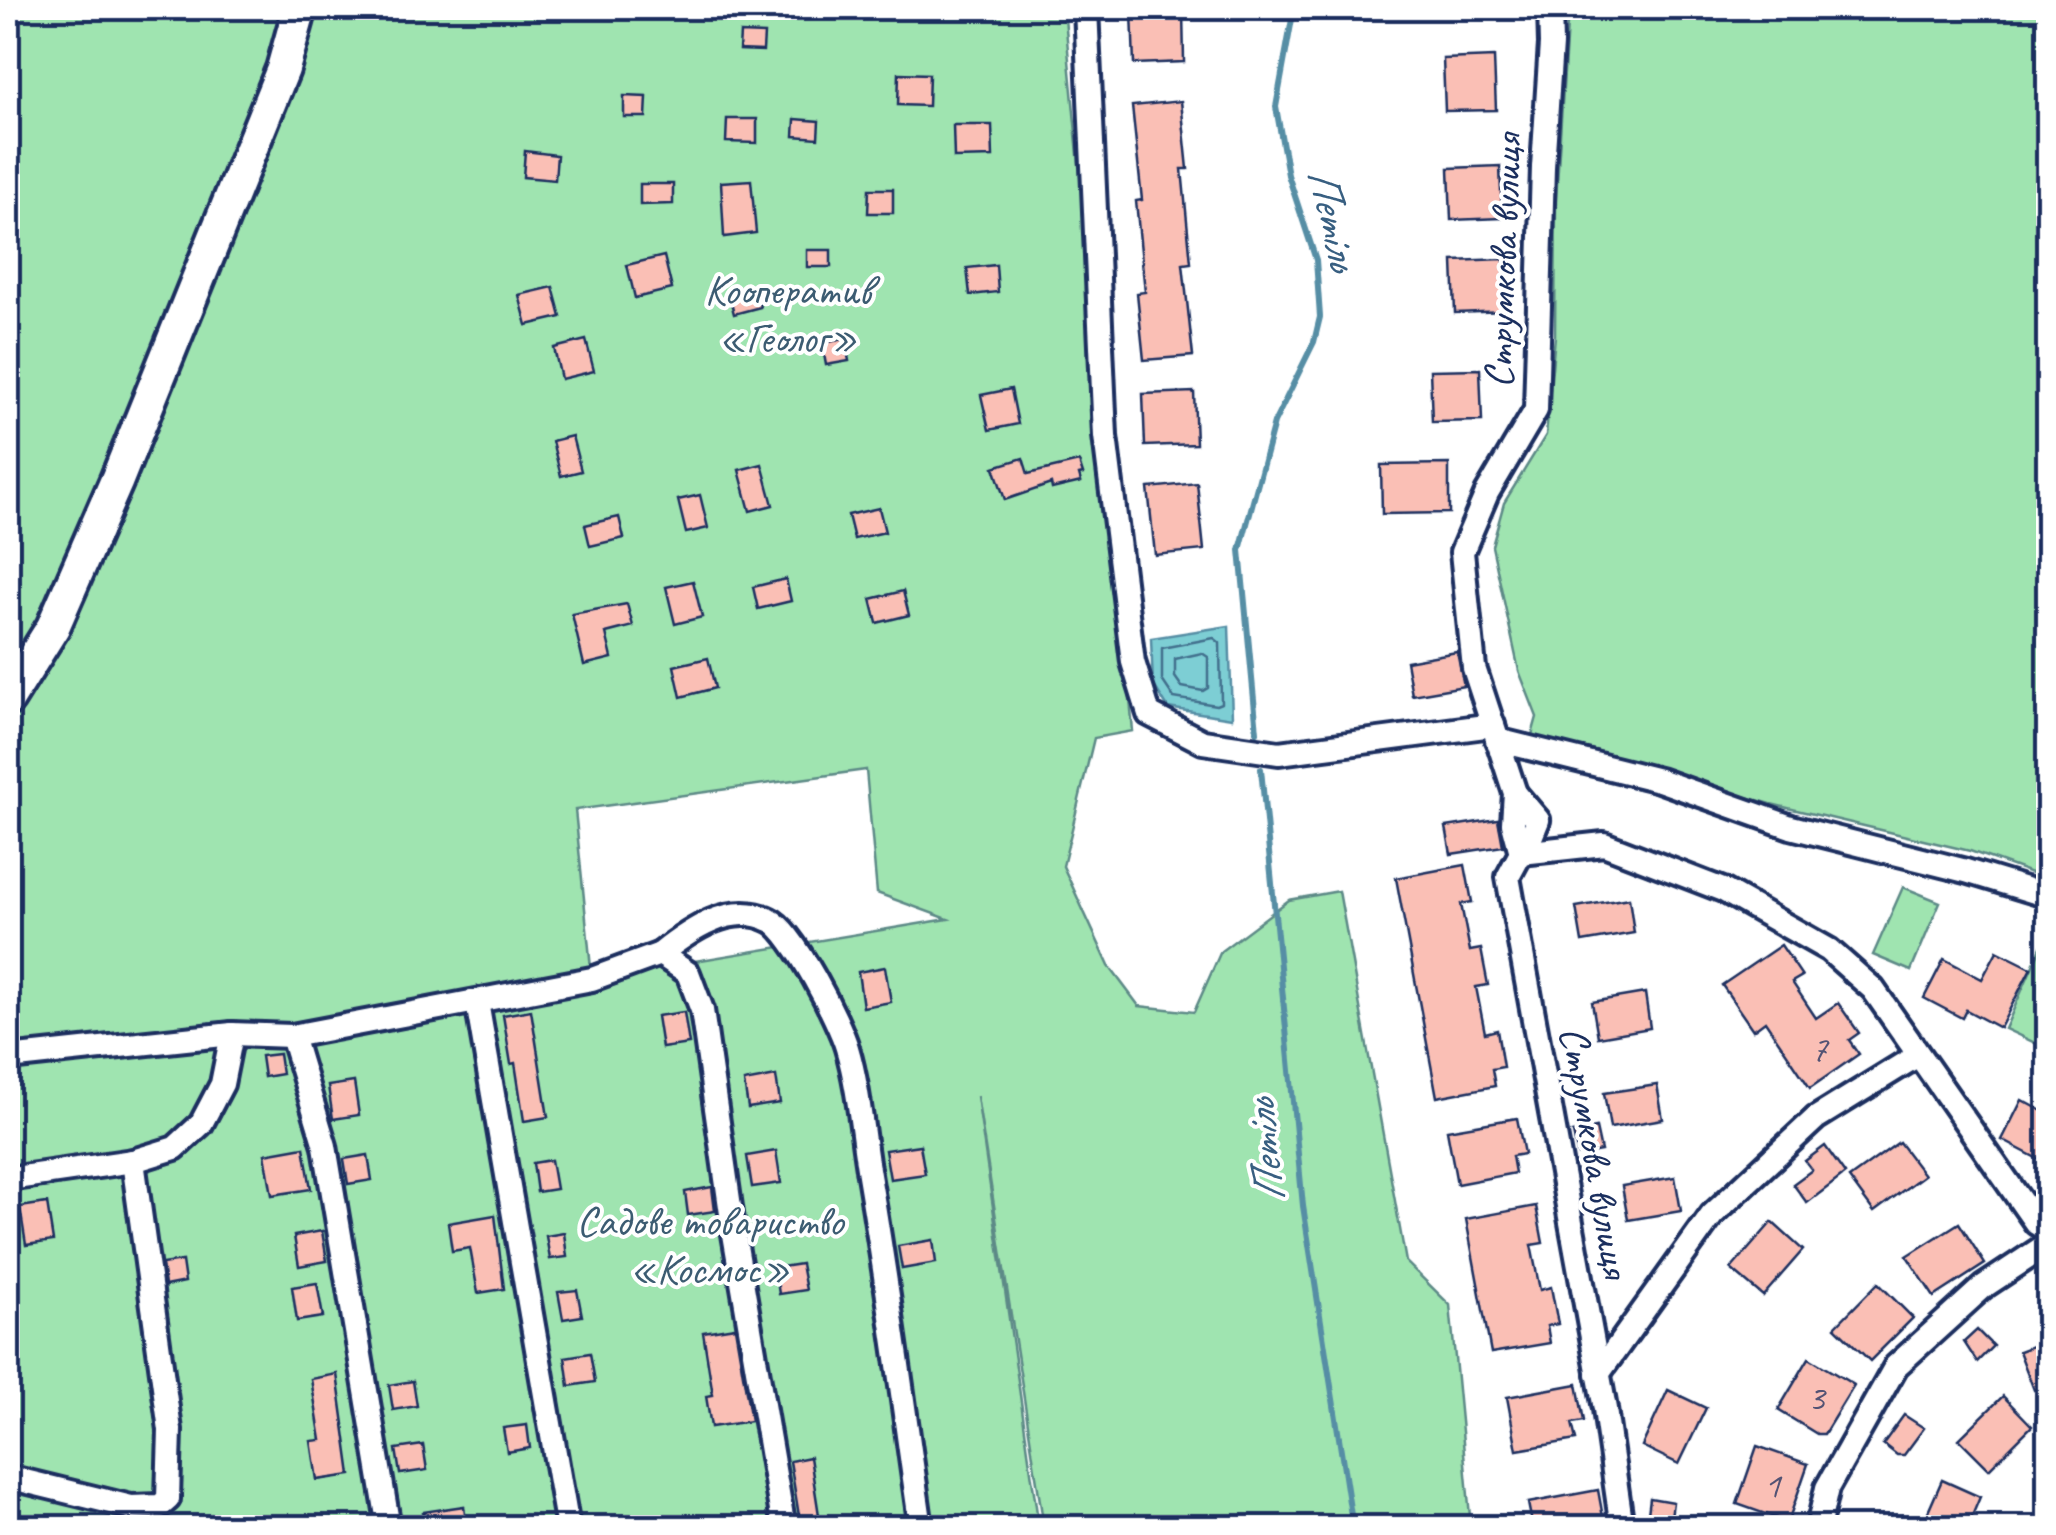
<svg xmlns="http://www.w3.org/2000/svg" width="2056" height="1535" viewBox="0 0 2056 1535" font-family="Caveat,sans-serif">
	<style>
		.green { fill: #9fe4b0; stroke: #5d8a87; stroke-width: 2.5; fill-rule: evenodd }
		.water { fill: #7dced4; stroke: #568ea5; stroke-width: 2.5 }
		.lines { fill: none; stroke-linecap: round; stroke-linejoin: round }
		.shore { stroke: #426f8d; stroke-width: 2.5 }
		.stream { stroke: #568ea5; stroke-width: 6 }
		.building { fill: #fabfb5; stroke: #1b2f5e; stroke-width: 2.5 }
		.street-casing { stroke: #1b2f5e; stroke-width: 30 }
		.secondary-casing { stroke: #1b2f5e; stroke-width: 40 }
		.street { stroke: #fff; stroke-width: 22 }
		.secondary { stroke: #fff; stroke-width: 32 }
		.labels { text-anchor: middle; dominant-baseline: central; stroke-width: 8; stroke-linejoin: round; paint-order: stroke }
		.number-label { font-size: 38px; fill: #535374 }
		.street-label { font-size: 42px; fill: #1b2f5e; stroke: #fff }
		.park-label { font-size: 42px; fill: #3c5c72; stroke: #fff }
		.water-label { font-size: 45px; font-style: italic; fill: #385f81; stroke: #fff }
	</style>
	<rect width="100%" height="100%" fill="#fff"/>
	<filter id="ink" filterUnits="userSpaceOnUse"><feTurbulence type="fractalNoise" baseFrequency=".01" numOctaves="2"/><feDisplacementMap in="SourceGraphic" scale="20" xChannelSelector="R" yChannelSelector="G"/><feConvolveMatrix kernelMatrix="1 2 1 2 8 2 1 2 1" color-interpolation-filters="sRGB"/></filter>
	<g filter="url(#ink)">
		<g class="green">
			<path d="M8 8H1064L1133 731 1094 738 1063 866 1109 966 1139 1006 1194 1012 1221 951 1289 900 1339 891 1406 1262 1450 1305 1471 1527H1044L977 1096 1039 1527H8ZM866 770 877 893 948 919 592 978 575 810Z"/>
			<polygon points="1568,8 2048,8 2048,879 1970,851 1771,804 1532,735 1537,717 1519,671 1492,546 1504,503 1546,435 1555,336 1556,200"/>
			<polygon points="1903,887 1940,902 1911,971 1873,955"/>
			<polygon points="2048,931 2048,1049 2005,1029"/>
		</g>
		<polygon class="water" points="1229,626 1232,718 1168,708 1153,684 1151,638"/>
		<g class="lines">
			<g class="shore">
				<polygon points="1214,638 1220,643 1221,703 1216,705 1174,698 1162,680 1162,648"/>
				<polygon points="1202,653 1208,657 1208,688 1203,691 1182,687 1175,677 1175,659"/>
			</g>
			<g class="stream">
				<polyline points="1257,732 1240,550 1274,423 1314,342 1320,317 1316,260 1288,175 1276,107 1294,8"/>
				<polyline points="1261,769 1303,1206 1353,1528"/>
			</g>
		</g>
		<g class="building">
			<polygon points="1183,10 1184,62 1134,64 1132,12"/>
			<polygon points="740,33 764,34 763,51 739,50"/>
			<polygon points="1494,57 1496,110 1445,111 1443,59"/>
			<polygon points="899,73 929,74 928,106 898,105"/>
			<polygon points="624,96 647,97 646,117 624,117"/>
			<polygon points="1181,101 1188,169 1182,169 1191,263 1183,264 1193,356 1144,360 1137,293 1145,292 1136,201 1142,200 1132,106"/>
			<polygon points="727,119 757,119 757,143 726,142"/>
			<polygon points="795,119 819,121 818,138 794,136"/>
			<polygon points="953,125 992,125 993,157 954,158"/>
			<polygon points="525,151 557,155 555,180 523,177"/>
			<polygon points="1500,166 1502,218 1451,220 1449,168"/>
			<polygon points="751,180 756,233 724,237 721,182"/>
			<polygon points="640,184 673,184 673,204 640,205"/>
			<polygon points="869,189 893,189 893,213 868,213"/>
			<rect x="807" y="250" width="24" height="17"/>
			<polygon points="664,256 672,289 635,298 627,265"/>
			<polygon points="1504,259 1506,311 1455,313 1453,261"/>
			<polygon points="996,265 998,292 970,295 967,268"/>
			<polygon points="754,285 760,307 734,314 728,291"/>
			<polygon points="553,287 561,317 527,325 519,295"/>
			<polygon points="845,339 849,361 826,365 822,343"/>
			<polygon points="586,340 594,371 561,379 554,348"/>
			<polygon points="1480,369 1482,421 1432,422 1430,370"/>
			<polygon points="1011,389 1018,424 989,430 981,395"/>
			<polygon points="1194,392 1196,444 1145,446 1143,394"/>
			<polygon points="572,436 581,471 561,476 552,441"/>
			<polygon points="1023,458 1028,474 1079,462 1083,474 1079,475 1081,482 1052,489 1051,484 1005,500 994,467"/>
			<polygon points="762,464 773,505 750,511 739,470"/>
			<polygon points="1449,464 1449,513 1382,514 1381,465"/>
			<polygon points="1197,483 1204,550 1155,555 1148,488"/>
			<polygon points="700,495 708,528 686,533 678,500"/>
			<polygon points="879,508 885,532 854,539 848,515"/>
			<polygon points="619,517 624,538 590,546 585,525"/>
			<polygon points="786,579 791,601 758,609 753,587"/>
			<polygon points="693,581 702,617 675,624 666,587"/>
			<polygon points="903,591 909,615 877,623 871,599"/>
			<polygon points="627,604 633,626 606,633 612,658 584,665 572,614"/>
			<polygon points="1457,652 1464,686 1412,695 1406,661"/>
			<polygon points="708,658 715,688 681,697 674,666"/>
			<polygon points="1498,819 1503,846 1451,854 1446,827"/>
			<polygon points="1465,865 1472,902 1461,904 1470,951 1481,949 1488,985 1476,987 1485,1033 1497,1030 1503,1067 1492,1069 1495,1086 1437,1097 1396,878"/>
			<polygon points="1629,898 1634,933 1582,942 1576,907"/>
			<polygon points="1781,945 1802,976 1792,982 1816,1018 1838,1003 1859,1033 1849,1040 1859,1054 1810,1088 1765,1021 1753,1030 1722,985"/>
			<polygon points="1997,951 2031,968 2000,1028 1966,1010 1962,1018 1924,998 1944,959 1982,979"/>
			<polygon points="885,967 891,1002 863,1007 858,972"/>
			<polygon points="1645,993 1650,1028 1598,1037 1592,1002"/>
			<polygon points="531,1010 548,1117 524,1121 515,1063 511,1064 503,1015"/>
			<polygon points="684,1012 689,1044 662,1048 657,1016"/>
			<polygon points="279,1054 282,1074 264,1077 261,1056"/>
			<polygon points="776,1076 780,1103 748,1108 744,1082"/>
			<polygon points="354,1082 359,1115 333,1119 328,1086"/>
			<polygon points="1657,1085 1663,1119 1610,1128 1604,1093"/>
			<polygon points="2022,1100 2048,1114 2048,1155 2043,1152 2040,1160 2002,1140"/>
			<polygon points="1517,1118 1524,1154 1512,1156 1515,1173 1457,1184 1447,1130"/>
			<polygon points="1596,1128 1601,1151 1578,1155 1573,1133"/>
			<polygon points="1899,1142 1924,1175 1874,1212 1849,1178"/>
			<polygon points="920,1145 925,1174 890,1179 885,1150"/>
			<polygon points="1825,1146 1845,1174 1807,1203 1793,1184 1812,1170 1805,1161"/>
			<polygon points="304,1147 311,1189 272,1195 265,1154"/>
			<polygon points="776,1151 781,1183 752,1187 747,1156"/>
			<polygon points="368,1155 372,1180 348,1184 344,1159"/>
			<polygon points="551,1160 556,1189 537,1192 533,1163"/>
			<polygon points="1675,1177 1681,1211 1628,1220 1622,1186"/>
			<polygon points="712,1187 715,1211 688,1215 685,1192"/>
			<polygon points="47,1203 53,1241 26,1245 20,1207"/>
			<polygon points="1536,1206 1543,1243 1531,1245 1540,1290 1551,1287 1558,1324 1547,1326 1550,1343 1491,1353 1466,1219"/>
			<polygon points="495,1215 504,1289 478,1293 470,1248 452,1251 448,1223"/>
			<polygon points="1772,1222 1803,1250 1763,1296 1731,1269"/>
			<polygon points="1959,1223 1985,1264 1934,1297 1907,1256"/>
			<polygon points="322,1231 327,1261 299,1266 294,1236"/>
			<polygon points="564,1233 567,1257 550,1259 546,1236"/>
			<polygon points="933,1240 936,1263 902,1269 898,1246"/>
			<polygon points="182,1261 185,1282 165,1286 162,1264"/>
			<polygon points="801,1264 806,1290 779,1294 775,1268"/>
			<polygon points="317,1283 323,1317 297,1321 292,1287"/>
			<polygon points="1878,1283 1913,1318 1870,1361 1835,1327"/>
			<polygon points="577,1290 582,1316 563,1319 558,1292"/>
			<polygon points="735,1327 751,1421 711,1427 706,1396 713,1395 703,1332"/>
			<polygon points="1977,1330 1993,1346 1977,1362 1964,1342"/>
			<polygon points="2048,1340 2048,1385 2034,1390 2019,1351"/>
			<polygon points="590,1353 595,1382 569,1386 565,1357"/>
			<polygon points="1809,1358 1854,1385 1824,1434 1817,1434 1778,1410"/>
			<polygon points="337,1374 351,1475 317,1480 311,1441 321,1440 311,1379"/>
			<polygon points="413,1381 417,1406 393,1410 389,1385"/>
			<polygon points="1577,1384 1584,1421 1572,1423 1576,1440 1517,1450 1507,1397"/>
			<polygon points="1668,1390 1706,1408 1679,1464 1642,1446"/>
			<polygon points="2003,1396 2032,1426 1989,1469 1959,1439"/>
			<polygon points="1904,1415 1924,1428 1904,1455 1897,1455 1883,1444"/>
			<polygon points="527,1425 530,1448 507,1452 503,1428"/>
			<polygon points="423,1445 427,1470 400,1474 396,1449"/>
			<polygon points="1757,1446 1808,1464 1788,1522 1737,1504"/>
			<polygon points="810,1457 821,1528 801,1528 790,1461"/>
			<polygon points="1942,1480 1980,1497 1967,1528 1921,1528"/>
			<polygon points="1598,1490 1605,1528 1533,1528 1528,1503"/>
			<polygon points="1650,1498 1673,1502 1670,1525 1647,1522"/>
			<polygon points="464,1506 467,1528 425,1528 423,1512"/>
		</g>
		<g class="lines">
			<defs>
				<g id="street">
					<polyline points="1086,8 1105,436 1133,662 1149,714 1203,742 1279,753 1493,725"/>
					<polyline points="1550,8 1551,44 1543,167 1536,410 1487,493 1462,552 1474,668 1515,793 1513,823 1521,853 1508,877 1605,1409 1622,1528"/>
					<polyline points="1497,740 1659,780 1791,827 1966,871 2048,896"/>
					<polyline points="1515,793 1538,820 1525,852"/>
					<polyline points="1521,853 1604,844 1723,890 1829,950 1873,989 2036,1223 2048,1230"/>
					<path d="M660 954C689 931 731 901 770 920 793 930 840 1023 847 1048 859 1088 862 1134 869 1175 889 1292 904 1410 921 1528"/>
					<polyline points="477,1002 568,1528"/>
					<polyline points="292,1036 325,1146 389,1528"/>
					<polyline points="8,1058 232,1034 292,1036 592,979 660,954 688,973 702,1010 733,1228 784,1528"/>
					<polyline points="8,1179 133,1161 175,1148 201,1124 222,1084 232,1034"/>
					<polyline points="1598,1374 1712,1215 1816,1118 1918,1055"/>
					<polyline points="8,1477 131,1507 160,1506 168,1499 170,1430 133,1161"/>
					<polyline points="1818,1528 1827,1488 1896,1366 1983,1287 2048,1244"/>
				</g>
				<polyline id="secondary" points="8,699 53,627 117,480 283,69 300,8"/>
			</defs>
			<use href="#street" class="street-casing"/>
			<use href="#secondary" class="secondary-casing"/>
			<use href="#street" class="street"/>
			<use href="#secondary" class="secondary"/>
		</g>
	</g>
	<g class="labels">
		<g class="number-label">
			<text x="1819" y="1048">7</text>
			<text x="1816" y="1397">3</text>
			<text x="1772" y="1484">1</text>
		</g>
		<g class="street-label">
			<text transform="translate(1503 261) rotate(-88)">Струмкова вулиця</text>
			<text transform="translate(1595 1152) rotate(80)">Струмкова вулиця</text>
		</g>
		<g class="park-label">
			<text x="788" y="290">Кооператив<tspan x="788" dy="48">«Геолог»</tspan></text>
			<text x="710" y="1221">Садове товариство<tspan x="710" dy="48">«Космос»</tspan></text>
		</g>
		<g class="water-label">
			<text transform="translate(1333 218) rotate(77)">Петіль</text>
			<text transform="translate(1265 1152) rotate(-96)">Петіль</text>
		</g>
	</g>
	<rect width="2056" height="1535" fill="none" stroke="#fff" stroke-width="40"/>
	<rect x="20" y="20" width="2016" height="1495" fill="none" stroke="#1b2f5e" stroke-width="4" filter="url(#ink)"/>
</svg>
